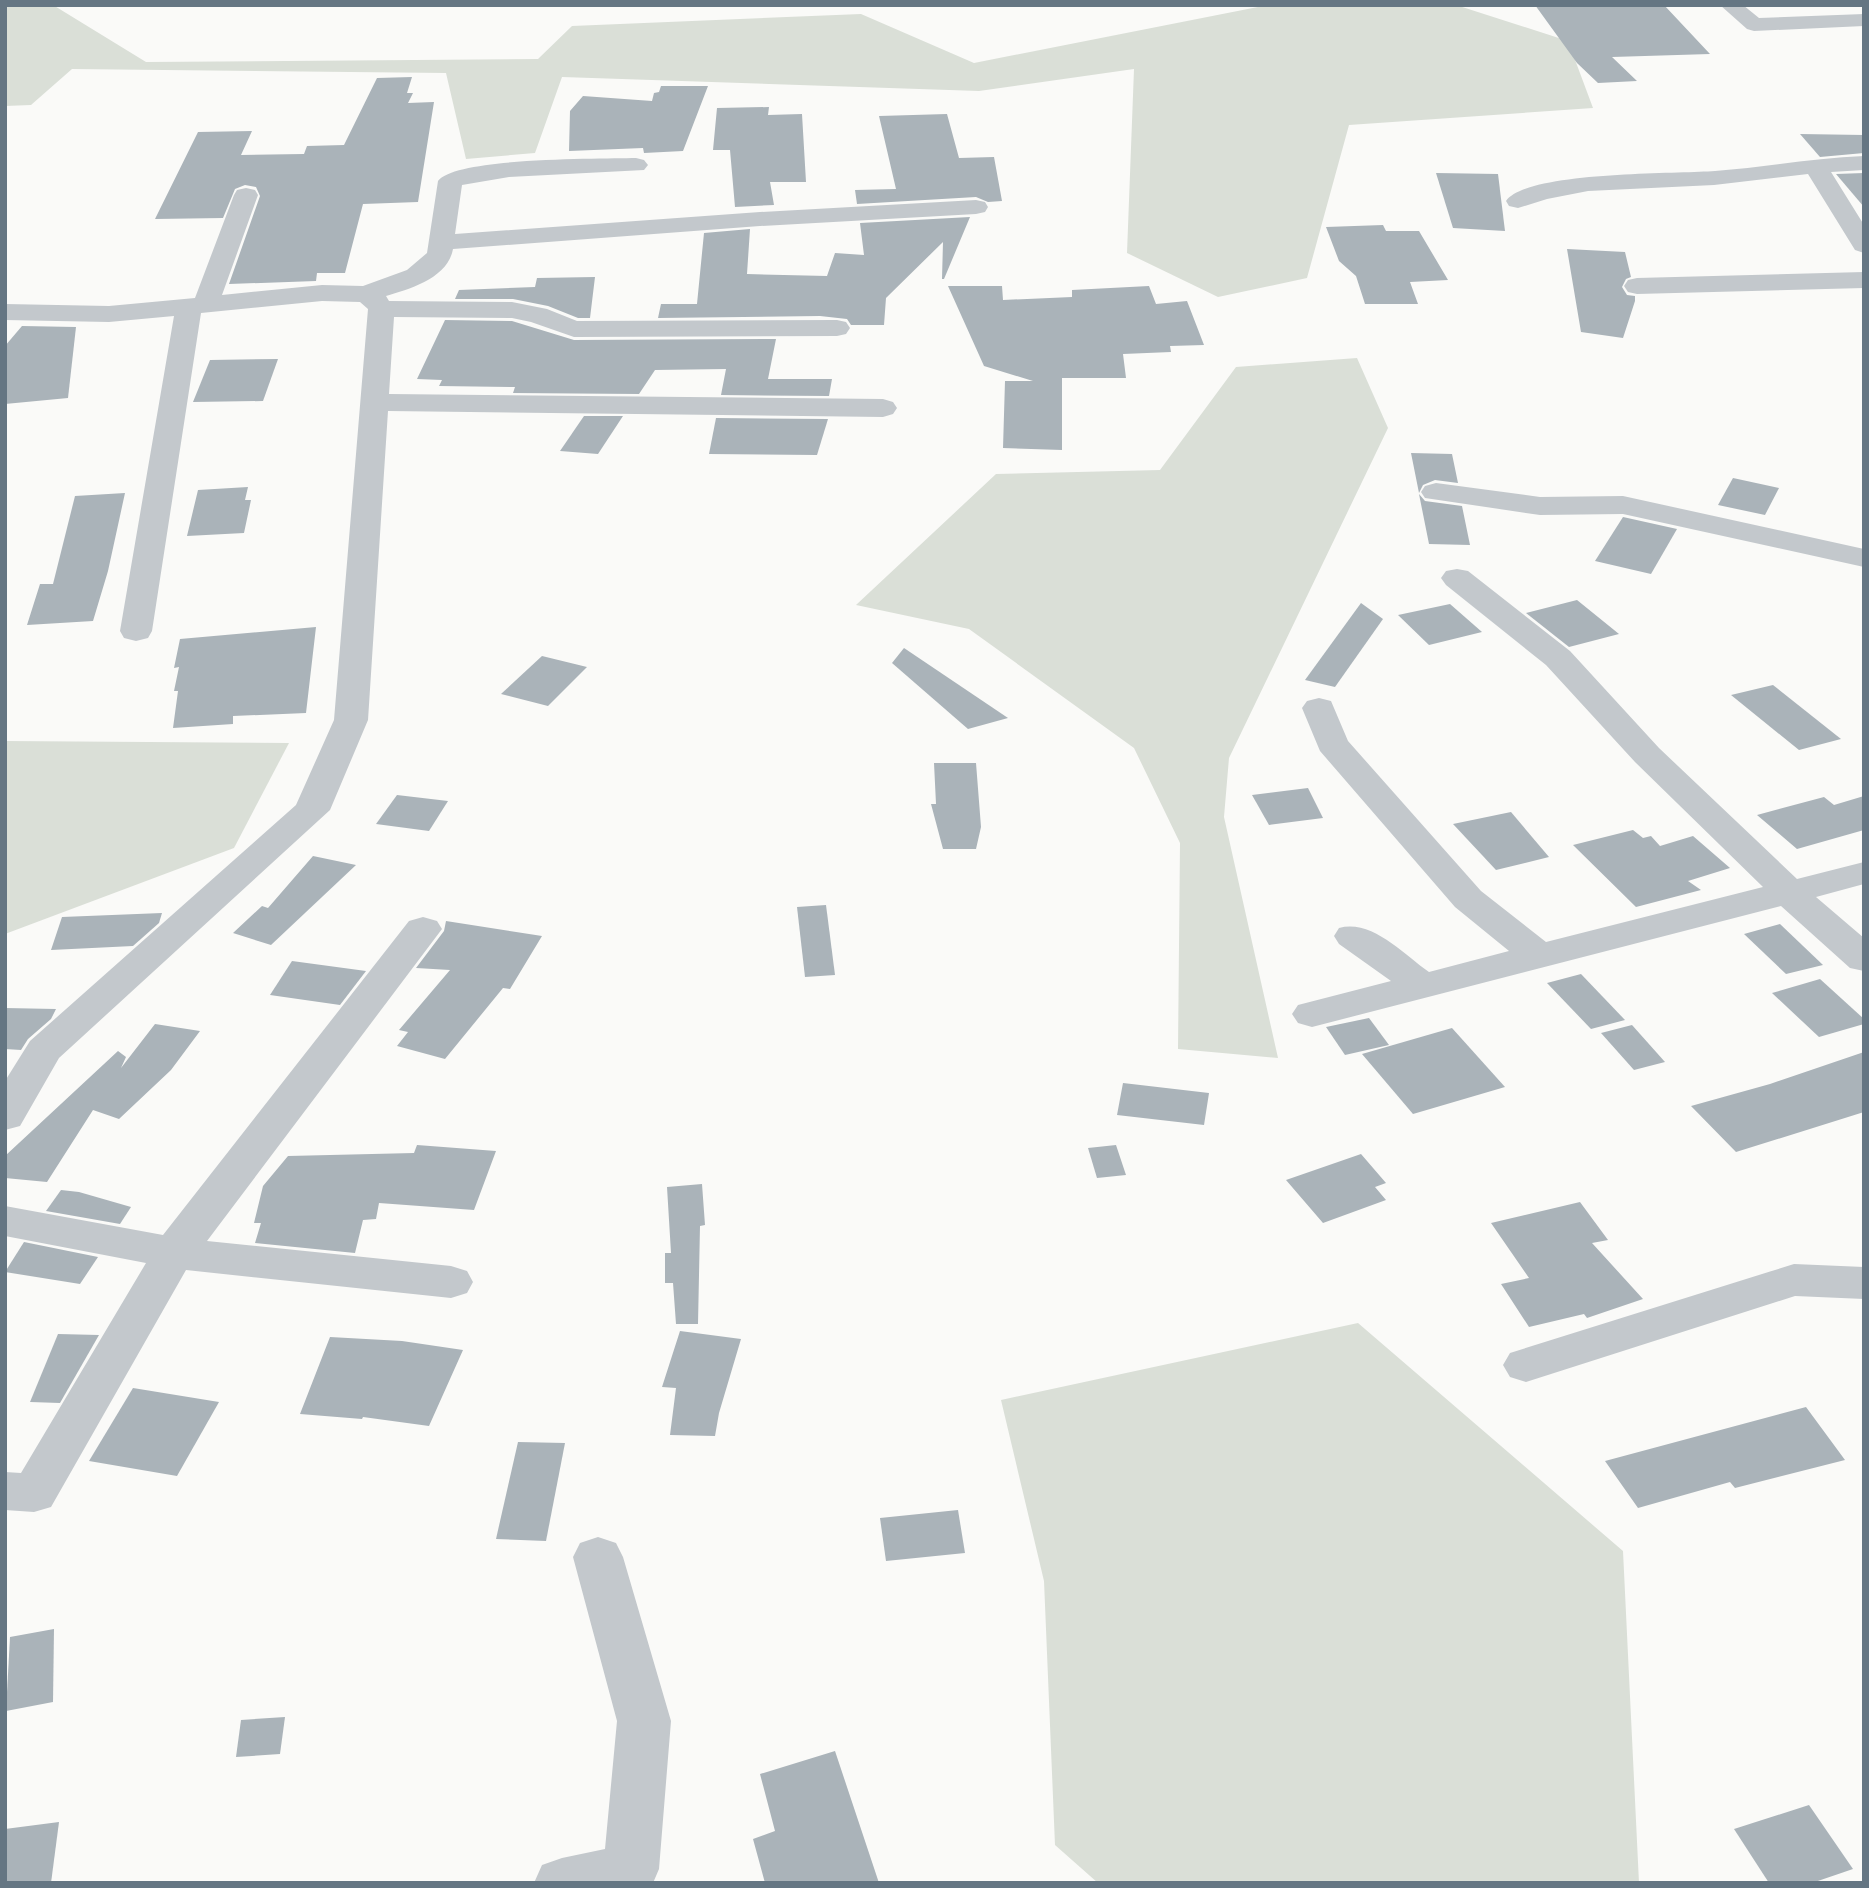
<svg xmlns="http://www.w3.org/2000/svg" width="1869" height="1888" viewBox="0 0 1869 1888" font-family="'Nunito Sans',sans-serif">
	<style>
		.green { fill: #dadfd7 }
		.building { fill: #aab3b9 }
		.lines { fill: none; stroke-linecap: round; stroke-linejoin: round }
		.minor { fill: #c3c8cc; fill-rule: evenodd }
	</style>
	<rect width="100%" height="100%" fill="#fafaf8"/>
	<g class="green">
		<polygon points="19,5 53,5 146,62 538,59 572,26 861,14 974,63 1268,5 1456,5 1568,41 1593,108 1349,125 1307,278 1218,297 1127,253 1134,69 979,91 562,77 535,153 466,159 446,73 72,69 31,105 5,106 5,7"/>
		<polygon points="1357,358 1388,428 1229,758 1224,817 1278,1058 1178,1049 1180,843 1134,748 969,629 856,605 996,474 1160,470 1236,367"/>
		<polygon points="5,741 289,743 234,848 5,934"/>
		<polygon points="1358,1323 1623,1551 1639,1883 1098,1883 1055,1845 1044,1581 1001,1400"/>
	</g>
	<g class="building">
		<polygon points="1535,5 1664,5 1710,54 1612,57 1637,81 1598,83 1577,63"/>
		<polygon points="412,77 407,93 413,93 408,103 434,102 418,202 363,204 345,273 317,273 316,281 229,284 260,196 256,187 245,185 235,189 223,218 155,219 198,132 252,131 241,155 304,154 307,146 344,145 377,78"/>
		<polygon points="661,86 708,86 683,151 644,153 643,148 569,151 570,111 583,96 652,101 654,93 659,92"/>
		<polygon points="769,107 768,115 802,114 806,182 770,182 774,205 735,207 730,150 713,150 717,108"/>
		<polygon points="947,114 959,158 994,157 1002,201 988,202 976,197 857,204 855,190 896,189 879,116"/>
		<polygon points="1800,134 1864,135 1864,153 1820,157"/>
		<polygon points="1436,173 1498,174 1505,231 1453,228"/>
		<polygon points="1864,173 1864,207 1836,174"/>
		<polygon points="970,217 944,279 942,279 943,242 886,298 884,325 851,325 847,319 820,316 658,318 661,304 697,304 704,233 750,229 747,274 827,276 835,253 864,255 860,223"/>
		<polygon points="1383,225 1386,231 1419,231 1448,280 1410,282 1418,304 1365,304 1356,276 1339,261 1326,227"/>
		<polygon points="1567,249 1625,252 1631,277 1626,279 1622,287 1627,295 1635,296 1635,301 1623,338 1581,332"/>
		<polygon points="595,277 590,318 578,318 548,306 513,299 455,299 459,290 535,287 537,278"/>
		<polygon points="948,286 1002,286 1003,300 1072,297 1072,290 1149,286 1156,304 1187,301 1204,345 1170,346 1171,352 1123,354 1126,378 1062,378 1062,450 1003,448 1005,381 1033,381 984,366"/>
		<polygon points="445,320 512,321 574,340 776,339 768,379 832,379 829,396 721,395 726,369 655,370 639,394 513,393 515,387 439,386 442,380 417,379"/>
		<polygon points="22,326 76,327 68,398 5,404 5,346"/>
		<polygon points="278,359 263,401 193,402 210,360"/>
		<polygon points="584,416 623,416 598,454 560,451"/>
		<polygon points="716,418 828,419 817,455 709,454"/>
		<polygon points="1411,453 1452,454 1458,483 1435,480 1423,485 1419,493"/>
		<polygon points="1733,478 1779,488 1765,515 1718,505"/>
		<polygon points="248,487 245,500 251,500 244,533 187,536 198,490"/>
		<polygon points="125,493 108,571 93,621 27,625 40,584 53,584 75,496"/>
		<polygon points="1419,494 1425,501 1462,506 1470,545 1429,544"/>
		<polygon points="1623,517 1677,529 1651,574 1595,561"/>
		<polygon points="1577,600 1619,634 1569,647 1526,613"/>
		<polygon points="1361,603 1383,619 1335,687 1305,680"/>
		<polygon points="1450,604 1482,632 1429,645 1398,615"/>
		<polygon points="316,627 306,713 233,716 233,724 173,728 178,691 174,691 179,667 174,668 180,639"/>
		<polygon points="904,648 1008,718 968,729 892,663"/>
		<polygon points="542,656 587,667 548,706 501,694"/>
		<polygon points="1773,685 1841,739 1799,750 1731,695"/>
		<polygon points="934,763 976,763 981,827 976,849 943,849 931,804 936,804"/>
		<polygon points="1308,788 1323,818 1269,825 1252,795"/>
		<polygon points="397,795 448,801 429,831 376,824"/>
		<polygon points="1864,796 1864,830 1797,849 1757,815 1824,797 1834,805"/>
		<polygon points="1511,812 1549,857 1496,870 1453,824"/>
		<polygon points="1633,830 1643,838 1651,836 1660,846 1693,836 1730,868 1688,881 1701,890 1636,907 1573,845"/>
		<polygon points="313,856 356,865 271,945 233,933 262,906 268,908"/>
		<polygon points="826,905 835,975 805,977 797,907"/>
		<polygon points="162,913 159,923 133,946 51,950 62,917"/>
		<polygon points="446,921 542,936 510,989 503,988 445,1059 397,1046 408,1032 399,1030 450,970 416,968 444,931"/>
		<polygon points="1780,924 1823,965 1786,974 1744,934"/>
		<polygon points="292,961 366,971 340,1005 270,995"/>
		<polygon points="1581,974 1625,1020 1591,1029 1547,983"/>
		<polygon points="1820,979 1864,1019 1864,1024 1819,1037 1772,993"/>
		<polygon points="5,1008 56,1009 51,1019 28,1039 21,1050 5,1049"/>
		<polygon points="1369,1018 1389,1045 1345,1055 1326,1027"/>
		<polygon points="155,1024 200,1031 171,1070 119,1119 93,1110 47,1182 5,1178 5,1156 118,1051 126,1057 121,1068"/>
		<polygon points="1632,1025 1665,1062 1634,1070 1601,1033"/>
		<polygon points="1452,1028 1505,1087 1413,1114 1362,1054"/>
		<polygon points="1864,1052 1864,1112 1736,1152 1691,1106 1770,1084"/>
		<polygon points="1123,1083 1209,1093 1204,1125 1117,1115"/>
		<polygon points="417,1145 496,1151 474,1210 379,1203 376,1219 363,1220 355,1253 255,1243 261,1223 254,1223 263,1186 288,1156 414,1153"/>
		<polygon points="1116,1145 1126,1175 1097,1178 1088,1148"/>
		<polygon points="1361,1154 1386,1183 1375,1187 1386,1200 1323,1223 1286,1180"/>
		<polygon points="702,1184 705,1225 700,1226 698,1324 676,1324 673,1283 665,1283 665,1253 671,1253 667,1187"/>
		<polygon points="61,1190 79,1192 131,1207 120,1224 46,1211"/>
		<polygon points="1580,1202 1608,1240 1592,1243 1643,1299 1587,1318 1584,1314 1529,1327 1501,1284 1529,1278 1491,1223"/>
		<polygon points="24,1242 98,1257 80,1284 5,1272"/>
		<polygon points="680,1331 741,1339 719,1413 715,1436 670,1435 676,1388 662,1387"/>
		<polygon points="58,1334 99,1335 60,1403 30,1402"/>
		<polygon points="330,1337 402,1341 463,1350 429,1426 363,1417 362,1419 300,1414"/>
		<polygon points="133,1388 219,1402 177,1476 89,1461"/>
		<polygon points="1806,1407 1845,1460 1735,1488 1730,1482 1638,1508 1605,1461"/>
		<polygon points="518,1442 565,1443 546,1541 496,1539"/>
		<polygon points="958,1510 965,1553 886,1561 880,1518"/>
		<polygon points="54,1629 53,1702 6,1711 10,1637"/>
		<polygon points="285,1717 280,1754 236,1757 241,1720"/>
		<polygon points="835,1751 879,1883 765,1883 753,1839 775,1831 760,1774"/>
		<polygon points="1809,1805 1853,1869 1812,1883 1769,1883 1734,1829"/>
		<polygon points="59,1822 51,1883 5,1883 5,1829"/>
	</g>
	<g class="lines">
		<g class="minor">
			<polygon points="1720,5 1743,5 1759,18 1864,14 1864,26 1754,31 1747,29"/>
			<path d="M1864 156V170L1831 172 1864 225V253L1855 250 1808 174 1714 185 1588 191 1547 199 1518 208 1509 206 1506 201C1527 171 1676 174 1715 171 1765 167 1814 158 1864 156Z"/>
			<path d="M636 158 644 160 648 165 644 170 509 177 462 185 455 234 760 212 976 200 985 202 988 207 985 212 976 214 760 226 453 249C448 278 410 289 386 296L389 301 512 302 547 309 577 321 837 320 846 322 850 328 846 334 837 336 574 337 531 322 512 318 394 317 389 394 883 399 893 402 897 408 893 414 883 417 388 411 368 720 330 810 59 1058 20 1126 5 1130V1081L30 1041 296 805 334 720 368 309 360 302 322 301 201 313 152 631 148 638 136 641 124 638 120 631 174 316 109 322 5 320V304L109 306 195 298 234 195 237 190 246 188 255 190 258 195 222 295 322 285 363 286 407 270 427 253 438 181C455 157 602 159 636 158Z"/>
			<polygon points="1864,272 1864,288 1637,294 1628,292 1624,286 1628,280 1637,278"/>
			<polygon points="1436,483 1540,497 1623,496 1864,549 1864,567 1623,514 1540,515 1425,498 1421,492 1425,486"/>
			<path d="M1457 569 1468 571 1570 651 1659 748 1797 879 1864 862V884L1816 897 1864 938V971L1850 968 1781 906 1312 1027 1298 1023 1292 1014 1298 1005 1391 981 1339 944 1334 936 1339 928C1372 919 1403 954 1429 972L1509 951 1455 907 1320 751 1302 708 1307 701 1319 698 1331 701 1348 741 1481 891 1546 942 1763 887 1635 762 1546 665 1446 585 1441 578 1446 571Z"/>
			<polygon points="423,917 437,921 442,929 207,1241 451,1266 467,1271 473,1282 467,1293 451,1298 186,1270 51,1507 34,1512 5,1510 5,1472 21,1473 146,1263 5,1236 5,1206 163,1235 409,921"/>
			<polygon points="1794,1264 1864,1267 1864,1299 1795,1296 1526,1382 1510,1377 1503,1365 1510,1353"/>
			<polygon points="598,1537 616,1543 623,1557 671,1721 659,1869 653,1883 534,1883 542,1865 562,1858 605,1849 617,1721 573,1557 580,1543"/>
		</g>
	</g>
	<rect width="1869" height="1888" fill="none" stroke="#657683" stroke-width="14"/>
</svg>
